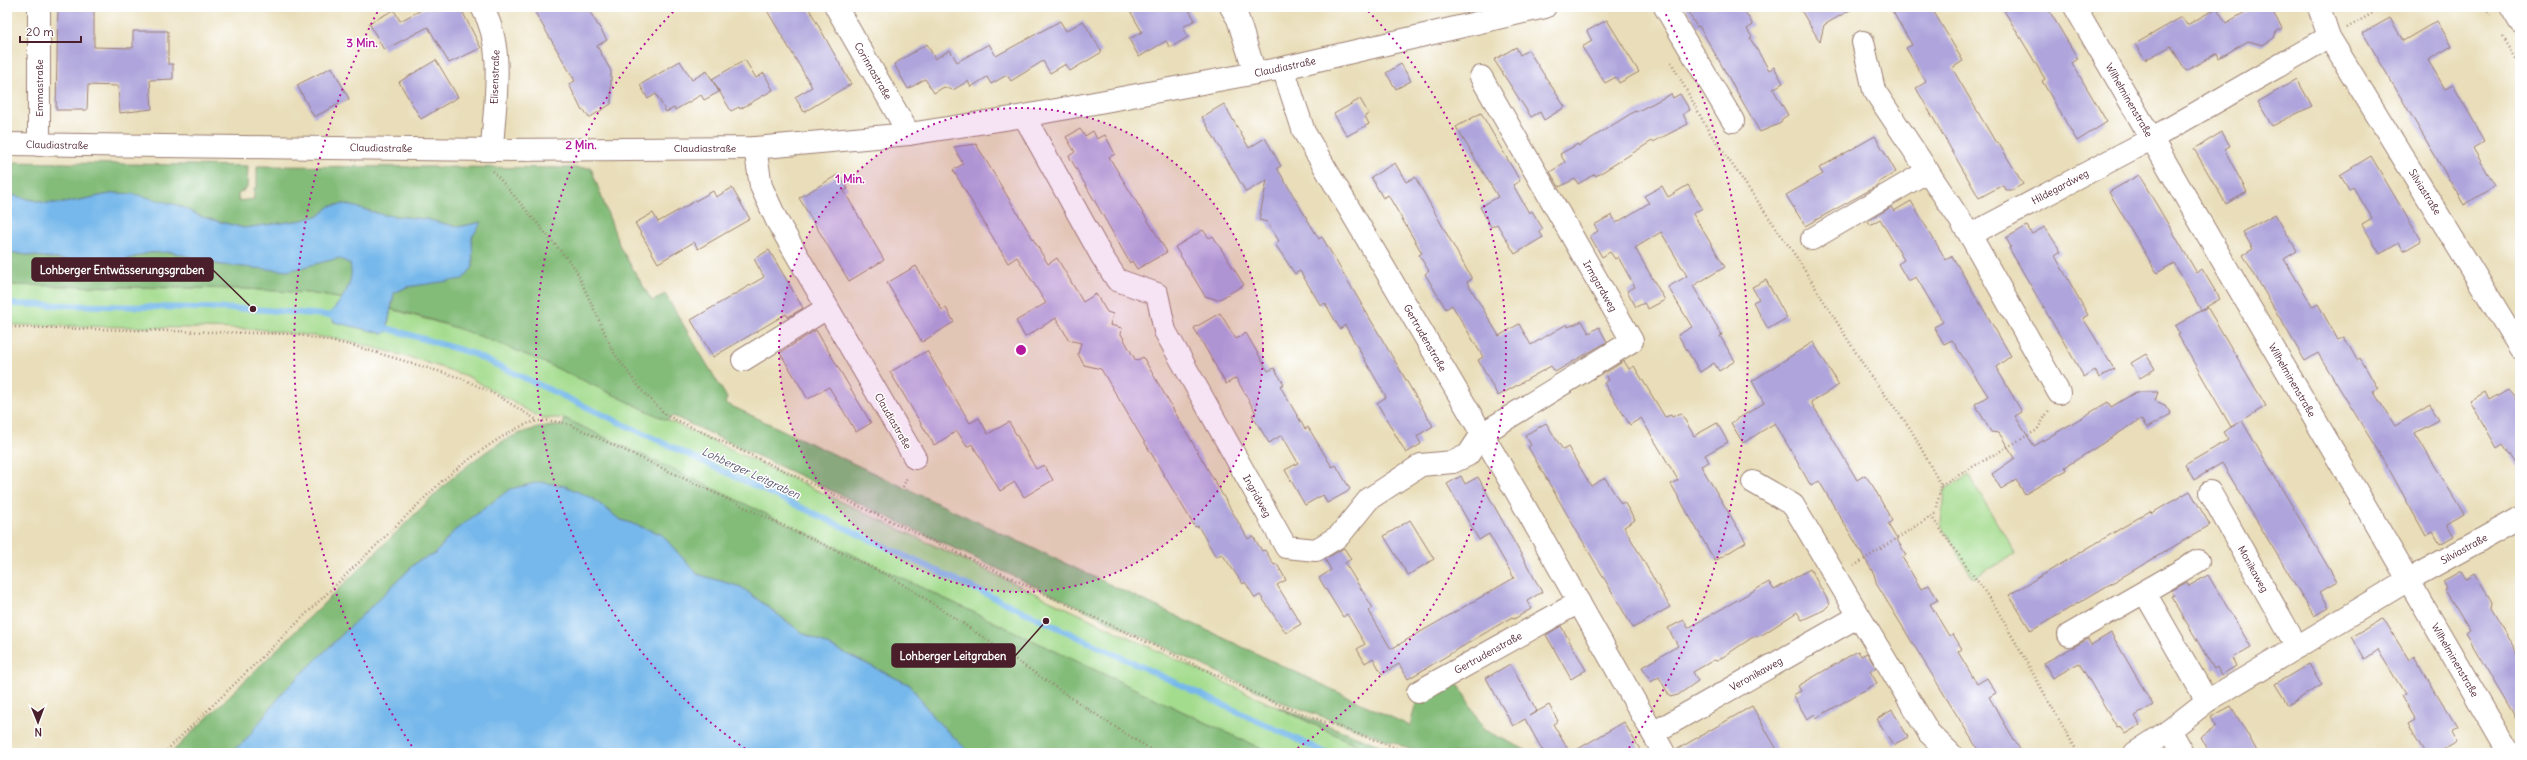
<svg xmlns="http://www.w3.org/2000/svg" width="2527" height="760" viewBox="0 0 2527 760" font-family="Delius,sans-serif">
	<style>
		.green { fill: #a4dc8e; stroke: #777e5c }
		.forest { fill: #83bc79; stroke: #666e52 }
		.water { fill: #76b8eb; stroke: #606c8b }
		.lines { fill: none; stroke-linecap: round; stroke-linejoin: round }
		.stream { stroke: #76b8eb; stroke-width: 6 }
		.building { fill: #afa5dc }
		.minor-casing { stroke: #9a7e72; stroke-width: 24 }
		.major-casing { stroke: #9a7e72; stroke-width: 24 }
		.path { stroke: #9a7e72; stroke-width: 2.5; stroke-dasharray: 1 3; stroke-linecap: butt }
		.minor { stroke: #fff; stroke-width: 22 }
		.major { stroke: #fff; stroke-width: 22 }
		.ring { fill: none; stroke: #b5179e; stroke-width: 2; stroke-dasharray: 2 4 }
		.labels { text-anchor: middle; dominant-baseline: central; stroke-width: 3; stroke-linejoin: round; paint-order: stroke }
		.street-label { font-size: 10px; fill: #4a1f2b; stroke: #fff }
		.water-label { font-size: 11px; font-style: italic; fill: #59556e; stroke: #fff }
		.centre { fill: #b5179e; stroke: #fff; stroke-width: 2 }
		.ring-label { font-size: 12px; text-anchor: middle; font-weight: bold; fill: #b5179e; stroke: #fff; stroke-width: 3; stroke-linejoin: round; paint-order: stroke }
		.leader { fill: none; stroke: #4a1f2b; stroke-width: 1.5 }
		.callout-dot { fill: #4a1f2b; stroke: #fff; stroke-width: 1.5 }
		.callout { fill: #4a1f2b; stroke: #4a1f2b; stroke-width: 1.5 }
		.callout-label { font-size: 11px; text-anchor: middle; font-weight: bold; fill: #fff }
	</style>
	<rect width="100%" height="100%" fill="#fff"/>
	<filter id="ink" filterUnits="userSpaceOnUse"><feTurbulence type="fractalNoise" baseFrequency=".025" numOctaves="2"/><feDisplacementMap in="SourceGraphic" scale="8" xChannelSelector="R" yChannelSelector="G"/><feConvolveMatrix kernelMatrix="1 2 1 2 8 2 1 2 1" color-interpolation-filters="sRGB"/></filter>
	<filter id="wash" filterUnits="userSpaceOnUse"><feTurbulence type="fractalNoise" baseFrequency=".012" numOctaves="4" result="noise"/><feDisplacementMap in="SourceGraphic" scale="16" xChannelSelector="R" yChannelSelector="G"/><feGaussianBlur stdDeviation="0.9" result="paint"/><feColorMatrix in="noise" values="0 0 0 0 0 0 0 0 0 0 0 0 0 0 0 0 0 1.4 0 .05"/><feComposite in="paint" operator="in"/></filter>
	<g filter="url(#wash)">
		<rect width="100%" height="100%" fill="#e9deb9"/>
		<g class="green">
			<polygon points="7,285 246,289 308,293 343,299 337,305 388,324 391,309 478,334 536,358 1374,753 1270,753 564,418 541,418 467,376 416,359 346,340 256,329 7,325"/>
			<polygon points="1969,475 2015,554 1973,578 1941,524 1944,490"/>
		</g>
		<g class="forest">
			<path d="M7 162 248 166 247 188 238 194V201L254 199V188H257V166L591 168 620 247 652 301 665 294 727 398 725 403 1410 726 1417 699 1455 678 1484 730 1532 753H1417L1396 743 1279 701 673 416 666 420C576 377 488 332 391 309L394 293 407 287 463 278 473 267 472 237 481 222 458 227 425 219 384 215 345 204 330 206 320 215 303 220 244 228 202 217 177 205 115 193 64 203H46L7 194Z"/>
			<polygon points="7,252 64,260 115,263 148,253 171,252 221,265 288,270 339,258 350,264 353,275 343,299 308,293 246,289 7,285"/>
			<path d="M564 418 1270 753H970L933 717 910 685 801 632 741 587 697 574 661 534 619 519 592 498 454 531 435 554 418 561 284 691 244 742 229 753H171L452 478C485 451 519 424 563 426Z"/>
			<polygon points="1278,707 1401,753 1374,753"/>
		</g>
		<g class="water">
			<path d="M115 193 134 194 177 205 202 217 244 228 303 220 320 215 330 206 345 204 384 215 425 219 458 227 482 222 472 237 473 267 463 279 407 287 394 293 388 324 390 329 384 334 334 322 329 314C342 300 355 283 350 264L339 258 288 271 221 265 171 252 148 253 115 263 64 260 7 252V194L46 203H64Z"/>
			<polygon points="540,482 565,486 592,498 619,519 661,534 697,574 741,587 801,632 910,685 933,717 970,753 229,753 244,742 284,691 418,561 435,554 454,531 510,489"/>
		</g>
		<g class="lines">
			<g class="stream">
				<polyline points="7,304 253,309 337,316"/>
				<polyline points="383,327 471,353 1326,753"/>
			</g>
		</g>
		<g id="blocks">
			<g class="building">
				<polygon points="58,7 94,7 94,47 133,48 133,31 168,31 168,64 173,64 173,79 150,80 152,109 120,113 118,86 88,85 87,110 56,110"/>
				<polygon points="427,7 460,7 481,48 449,63 428,27 384,50 369,23 394,10 400,21"/>
				<polygon points="532,7 587,7 607,40 597,46 611,71 611,104 589,118 584,110 582,111 569,84 575,81"/>
				<polygon points="765,7 808,7 851,84 804,112 795,97 812,87"/>
				<polygon points="1128,7 1187,7 1195,20 1183,27 1188,37 1170,48 1166,41 1139,57 1129,39 1142,32"/>
				<polygon points="1685,7 1742,7 1753,25 1747,29 1752,37 1750,38 1769,70 1774,67 1783,83 1773,89 1788,115 1782,119 1781,123 1760,132 1699,26 1697,27"/>
				<polygon points="1799,7 1855,7 1824,25 1820,42"/>
				<polygon points="1890,7 1931,7 1963,61 1952,68 1996,143 1998,142 2023,184 2013,190 2006,190 2003,185 1979,198 1916,88 1926,82 1906,48 1912,45"/>
				<polygon points="2002,7 2047,7 2078,59 2072,63 2107,122 2077,141 2042,81 2045,79"/>
				<polygon points="2254,7 2270,7 2282,28 2276,32 2274,38 2263,45 2248,41 2219,58 2217,53 2186,71 2171,46 2145,60 2135,44 2182,17 2187,25 2217,8 2226,23"/>
				<polygon points="2390,18 2403,41 2437,21 2452,46 2428,60 2445,89 2453,85 2485,141 2473,148 2495,186 2464,205 2363,33"/>
				<polygon points="1607,20 1639,72 1619,83 1616,77 1605,83 1582,47 1592,41 1587,31"/>
				<polygon points="1060,21 1066,31 1083,21 1102,52 1070,71 1066,64 1050,73 1043,61 1011,81 1007,75 991,84 987,77 971,87 968,81 953,90 944,87 934,93 925,79 908,89 894,64 927,44 935,59 950,50 957,62 989,44 996,56"/>
				<polygon points="1516,47 1520,55 1528,50 1565,107 1544,120 1540,112 1531,117 1494,60"/>
				<polygon points="436,60 458,97 421,119 399,82"/>
				<polygon points="745,60 756,78 764,73 773,90 740,109 739,107 731,111 712,79"/>
				<polygon points="680,61 692,80 707,71 719,92 704,100 701,95 675,110 674,108 666,112 656,94 648,99 640,85"/>
				<polygon points="1401,64 1411,81 1396,89 1386,73"/>
				<polygon points="332,67 349,99 314,117 297,85"/>
				<polygon points="2297,79 2312,106 2272,126 2258,102"/>
				<polygon points="1671,94 1673,98 1680,94 1690,110 1683,114 1688,124 1653,142 1652,141 1596,176 1595,174 1578,184 1575,179 1559,187 1550,172 1565,162 1560,154 1578,144 1579,146 1635,111 1636,112"/>
				<polygon points="1360,99 1369,114 1365,116 1369,124 1347,136 1334,114"/>
				<polygon points="1224,104 1249,148 1265,138 1281,166 1277,168 1319,239 1322,237 1433,426 1417,436 1421,444 1406,453 1377,403 1386,397 1345,325 1340,329 1325,303 1321,306 1300,271 1295,274 1275,244 1279,241 1267,222 1259,220 1267,180 1246,192 1202,117"/>
				<polygon points="1481,113 1520,181 1513,185 1529,213 1532,211 1543,229 1539,231 1543,237 1515,254 1497,224 1491,227 1480,207 1498,197 1456,127"/>
				<polygon points="1080,129 1085,136 1093,131 1097,139 1105,135 1115,154 1109,157 1167,252 1137,269 1132,261 1130,263 1069,156 1075,152 1066,137"/>
				<polygon points="2222,132 2230,146 2224,149 2247,192 2226,204 2194,149"/>
				<polygon points="1875,136 1896,172 1878,183 1879,185 1805,226 1786,195 1823,174 1819,168"/>
				<polygon points="976,144 1048,264 1057,258 1083,302 1096,294 1107,312 1113,314 1110,325 1122,328 1121,334 1136,361 1143,357 1248,539 1253,536 1262,551 1265,550 1274,565 1277,564 1286,580 1277,585 1301,624 1286,633 1260,595 1255,598 1245,582 1243,584 1222,554 1216,557 1198,526 1195,527 1101,369 1084,365 1078,354 1081,343 1069,340 1056,318 1025,337 1016,321 1046,303 1017,257 1008,263 953,170 963,164 954,147"/>
				<polygon points="2371,156 2421,241 2404,251 2399,243 2380,254 2362,224 2372,218 2353,187 2349,190 2340,175"/>
				<polygon points="1395,163 1406,182 1415,177 1472,279 1467,282 1499,336 1519,324 1531,345 1567,324 1568,327 1582,321 1589,333 1599,327 1607,342 1555,372 1551,366 1498,396 1478,360 1483,357 1452,305 1446,309 1425,274 1429,271 1419,255 1422,253 1388,195 1383,198 1371,177"/>
				<polygon points="839,174 848,189 844,191 884,260 849,281 799,198"/>
				<polygon points="2139,175 2197,273 2202,269 2220,299 2201,310 2174,263 2157,273 2109,192"/>
				<polygon points="1688,185 1702,208 1693,214 1725,267 1693,286 1722,335 1720,336 1735,361 1719,371 1714,363 1700,372 1678,335 1692,327 1668,287 1687,276 1661,232 1635,248 1665,300 1648,309 1644,303 1636,307 1627,291 1635,287 1618,257 1615,259 1610,252 1602,257 1590,236 1598,231 1594,225 1612,215 1616,223 1649,203 1644,196 1662,186 1668,197"/>
				<polygon points="732,188 750,219 698,249 694,242 658,263 635,223 653,213 658,222 713,191 716,197"/>
				<polygon points="1911,201 1946,260 1952,256 2011,356 1996,367 2022,412 2015,416 2034,446 2108,402 2111,407 2136,392 2158,392 2155,401 2165,405 2171,414 2147,428 2141,419 2065,467 2067,470 2025,494 2016,480 2001,489 1992,474 2015,458 1999,433 1991,432 1975,404 1988,396 1952,340 1944,344 1934,327 1943,322 1916,277 1908,281 1898,264 1904,260 1880,219 1870,225 1868,221 1891,207 1894,211"/>
				<polygon points="2275,214 2297,251 2284,259 2313,307 2318,304 2338,340 2344,337 2357,360 2360,358 2378,389 2373,391 2395,426 2430,405 2439,420 2415,433 2464,514 2447,524 2454,536 2440,544 2433,532 2426,536 2390,471 2318,353 2305,361 2243,255 2253,249 2243,232"/>
				<polygon points="2027,226 2032,234 2045,227 2061,252 2055,256 2088,315 2083,318 2114,369 2099,378 2095,370 2084,377 2009,248 2011,247 2006,238"/>
				<polygon points="1203,230 1209,238 1213,236 1244,285 1218,300 1205,296 1175,247"/>
				<polygon points="769,250 803,308 788,317 786,314 713,357 691,320 764,277 754,259"/>
				<polygon points="916,266 942,310 946,308 954,322 922,342 887,283"/>
				<polygon points="1766,280 1787,318 1768,329 1753,302 1759,299 1752,287"/>
				<polygon points="2207,307 2266,406 2231,427 2178,335 2180,334 2175,326"/>
				<polygon points="1220,313 1236,339 1246,333 1268,371 1274,368 1284,384 1280,386 1305,429 1308,427 1332,467 1336,465 1350,489 1347,492 1327,503 1323,495 1305,505 1285,470 1298,463 1282,435 1269,443 1252,415 1256,413 1236,378 1226,384 1194,328"/>
				<polygon points="816,330 871,423 856,432 829,387 808,399 780,353"/>
				<polygon points="1813,342 1839,385 1811,402 1857,480 1865,475 1873,486 1892,521 1888,524 1906,555 1902,557 1921,589 1929,585 1938,600 1930,604 1949,636 1953,634 1962,649 1958,652 1977,684 1987,678 1996,693 1989,697 2022,753 1980,753 1877,585 1874,574 1819,481 1811,486 1775,423 1743,443 1731,423 1764,403 1752,381"/>
				<polygon points="927,351 970,423 979,418 988,434 1009,422 1036,469 1044,465 1053,480 1024,497 1015,482 1000,491 972,444 967,447 957,431 934,445 890,372"/>
				<polygon points="2146,354 2155,369 2140,378 2131,363"/>
				<polygon points="1624,361 1629,369 1634,366 1665,417 1671,415 1672,417 1681,413 1694,436 1717,423 1728,442 1705,455 1709,462 1701,466 1746,542 1715,561 1671,484 1678,480 1641,418 1630,425 1604,383 1609,380 1605,373"/>
				<polygon points="2508,389 2520,403 2520,470 2503,444 2497,448 2470,401 2485,392 2489,400"/>
				<polygon points="2242,421 2337,582 2320,592 2329,607 2314,616 2222,463 2194,480 2185,465 2228,440 2223,432"/>
				<polygon points="1546,423 1563,450 1568,447 1591,486 1605,478 1621,504 1624,502 1635,520 1624,527 1670,607 1633,628 1528,447 1531,445 1525,435"/>
				<polygon points="1461,476 1465,484 1478,477 1542,592 1527,601 1531,609 1514,619 1512,617 1408,679 1399,664 1382,674 1373,658 1365,663 1357,649 1365,644 1347,614 1343,617 1319,578 1331,570 1325,559 1344,548 1351,559 1345,563 1373,608 1369,611 1391,649 1514,578 1489,534 1479,540 1447,484"/>
				<polygon points="2190,491 2210,525 2031,631 2009,595 2150,511 2152,513"/>
				<polygon points="1410,520 1434,559 1408,575 1384,536"/>
				<polygon points="1810,569 1830,604 1824,610 1802,620 1797,612 1762,635 1753,637 1717,661 1714,660 1693,672 1698,681 1678,695 1670,697 1659,677 1651,682 1642,667 1678,646 1668,628 1684,620 1688,628 1769,582 1774,590"/>
				<polygon points="2461,571 2466,579 2475,573 2492,602 2491,608 2520,658 2520,726 2466,634 2470,631 2445,590 2447,589 2443,581"/>
				<polygon points="2208,575 2251,647 2232,658 2236,666 2221,675 2217,667 2214,669 2171,596 2174,595 2171,591 2187,582 2189,586"/>
				<polygon points="2383,618 2409,660 2414,656 2457,727 2450,731 2456,742 2438,753 2425,753 2416,738 2408,724 2415,720 2401,696 2405,694 2378,650 2365,659 2352,637"/>
				<polygon points="1561,626 1586,670 1571,679 1546,635"/>
				<polygon points="2111,633 2153,705 2135,716 2140,725 2125,734 2119,726 2117,727 2079,663 2053,678 2044,663 2088,639 2091,645"/>
				<polygon points="1858,651 1861,656 1867,653 1876,668 1870,671 1877,683 1816,718 1815,714 1807,719 1793,695 1801,691 1798,686"/>
				<polygon points="1510,664 1537,711 1529,716 1549,705 1558,721 1553,724 1570,753 1544,753 1525,719 1513,726 1486,678"/>
				<polygon points="2309,664 2322,685 2288,705 2275,684"/>
				<polygon points="1752,706 1779,753 1676,753 1676,750"/>
				<polygon points="2231,706 2248,735 2258,753 2209,753 2200,737 2216,726 2211,717"/>
				<polygon points="1892,710 1908,737 1893,745 1877,719"/>
				<polygon points="1624,722 1642,753 1571,753 1607,732"/>
			</g>
		</g>
	</g>
	<g filter="url(#ink)">
		<use href="#blocks" fill-opacity="0" stroke="#9a7e72" stroke-width="1"/>
		<g class="lines">
			<defs>
				<g id="minor">
					<path d="M482 7C506 49 494 103 492 150"/>
					<polyline points="836,7 909,134"/>
					<polyline points="1231,7 1238,19 1255,73"/>
					<polyline points="1665,7 1733,121"/>
					<polyline points="2075,7 2509,753"/>
					<polyline points="2319,7 2329,37 2520,348"/>
					<polyline points="1863,42 1874,90 1970,235 2059,393"/>
					<polyline points="1283,68 1304,132 1517,493 1664,753"/>
					<polyline points="1024,116 1101,255 1117,280 1157,294 1165,331 1286,547 1316,550 1339,536 1369,499 1421,465 1453,462 1468,455 1482,434 1632,341 1481,77"/>
					<polyline points="7,144 492,150 755,148 909,134 1024,116 1283,68 1545,7"/>
					<polyline points="39,145 39,7"/>
					<polyline points="755,148 761,186 777,221 915,458"/>
					<polyline points="1970,235 2151,139 2329,37"/>
					<polyline points="1812,239 1928,171"/>
					<polyline points="743,360 827,308"/>
					<polyline points="1753,482 1793,505 1929,733 1950,753"/>
					<polyline points="2210,492 2297,647"/>
					<polyline points="2145,593 2207,701"/>
					<polyline points="2069,635 2198,561"/>
					<polyline points="1418,692 1579,602"/>
					<polyline points="1653,733 1859,616"/>
					<polyline points="2135,753 2170,730"/>
					<polyline points="2183,753 2170,730 2207,701 2297,647 2408,580 2520,518"/>
				</g>
				<polyline id="major" points="2511,7 2520,22"/>
			</defs>
			<use href="#minor" class="minor-casing"/>
			<use href="#major" class="major-casing"/>
			<g class="path">
				<polyline points="2486,7 2490,15"/>
				<polyline points="2347,28 2383,7"/>
				<polyline points="2503,37 2520,65"/>
				<polyline points="1671,62 1708,130 1795,255 1870,375 1910,428 1941,485 1936,513 1854,566"/>
				<polyline points="493,171 575,268 614,353 642,391 666,415 1282,706 1410,753"/>
				<polyline points="7,327 293,334 351,345 461,378 498,396 537,420"/>
				<polyline points="1941,485 2037,430 2049,410"/>
				<polyline points="903,487 907,477"/>
				<polyline points="1931,516 1995,606 2078,753"/>
				<path d="M164 753 442 481C461 465 516 422 539 421 551 420 562 422 573 426L886 574C978 630 1064 697 1157 753"/>
			</g>
			<use href="#minor" class="minor"/>
			<use href="#major" class="major"/>
		</g>
	</g>
	<circle cx="1021" cy="350" r="242" fill="#b5179e" fill-opacity=".12"/>
	<g class="ring">
		<circle cx="1021" cy="350" r="242"/>
		<path d="M750 752A485 485 0 0 1 678 7M1364 7A485 485 0 0 1 1292 752"/>
		<path d="M415 751A727 727 0 0 1 379 9M1663 9A727 727 0 0 1 1627 751"/>
	</g>
	<g class="labels">
		<g class="street-label">
			<text transform="translate(1285 67) rotate(-12)">Claudiastraße</text>
			<text transform="translate(873 71) rotate(60)">Corinnastraße</text>
			<text transform="translate(495 77) rotate(-88)">Elisenstraße</text>
			<text transform="translate(39 88) rotate(-90)">Emmastraße</text>
			<text transform="translate(2129 100) rotate(60)">Wilhelminenstraße</text>
			<text transform="translate(57 145) rotate(1)">Claudiastraße</text>
			<text transform="translate(381 148) rotate(1)">Claudiastraße</text>
			<text x="705" y="148">Claudiastraße</text>
			<text transform="translate(2060 187) rotate(-28)">Hildegardweg</text>
			<text transform="translate(2425 192) rotate(58)">Silviastraße</text>
			<text transform="translate(1600 286) rotate(60)">Irmgardweg</text>
			<text transform="translate(1425 338) rotate(60)">Gertrudenstraße</text>
			<text transform="translate(2292 380) rotate(60)">Wilhelminenstraße</text>
			<text transform="translate(893 421) rotate(60)">Claudiastraße</text>
			<text transform="translate(1257 496) rotate(61)">Ingridweg</text>
			<text transform="translate(2464 549) rotate(-29)">Silviastraße</text>
			<text transform="translate(2253 569) rotate(61)">Monikaweg</text>
			<text transform="translate(1488 653) rotate(-29)">Gertrudenstraße</text>
			<text transform="translate(2455 660) rotate(60)">Wilhelminenstraße</text>
			<text transform="translate(1756 674) rotate(-29)">Veronikaweg</text>
		</g>
		<g class="water-label">
			<text transform="translate(751 473) rotate(25)">Lohberger Leitgraben</text>
		</g>
	</g>
	<circle cx="1021" cy="350" r="6" class="centre"/>
	<g class="ring-label">
		<text x="362" y="47">3 Min.</text>
		<text x="581" y="149">2 Min.</text>
		<text x="850" y="183">1 Min.</text>
	</g>
	<path class="leader" d="M253 309L213 270M1046 621L1015 656"/>
	<g class="callout-dot">
		<circle cx="253" cy="309" r="4"/>
		<circle cx="1046" cy="621" r="4"/>
	</g>
	<g class="callout">
		<rect x="32" y="258" width="181" height="23" rx="4"/>
		<rect x="892" y="644" width="123" height="23" rx="4"/>
	</g>
	<g class="callout-label">
		<text x="122" y="274">Lohberger Entwässerungsgraben</text>
		<text x="953" y="660">Lohberger Leitgraben</text>
	</g>
	<rect width="2527" height="760" fill="none" stroke="#fff" stroke-width="24"/>
	<g transform="translate(38 722) rotate(179)" stroke="#ffffff" stroke-width="3" paint-order="stroke">
	<path d="M0-3L7 15L0 10L-7 15Z" fill="#4a1f2b"/>
	<text y="-6" font-size="11" font-weight="bold" text-anchor="middle" fill="#4a1f2b">N</text>
	</g>
	<path d="M20 36v6h61v-6" fill="none" stroke="#4a1f2b" stroke-width="2"/>
	<text x="26" y="36" font-size="12" fill="#4a1f2b" stroke="#ffffff" stroke-width="3" paint-order="stroke">20 m</text>
</svg>
